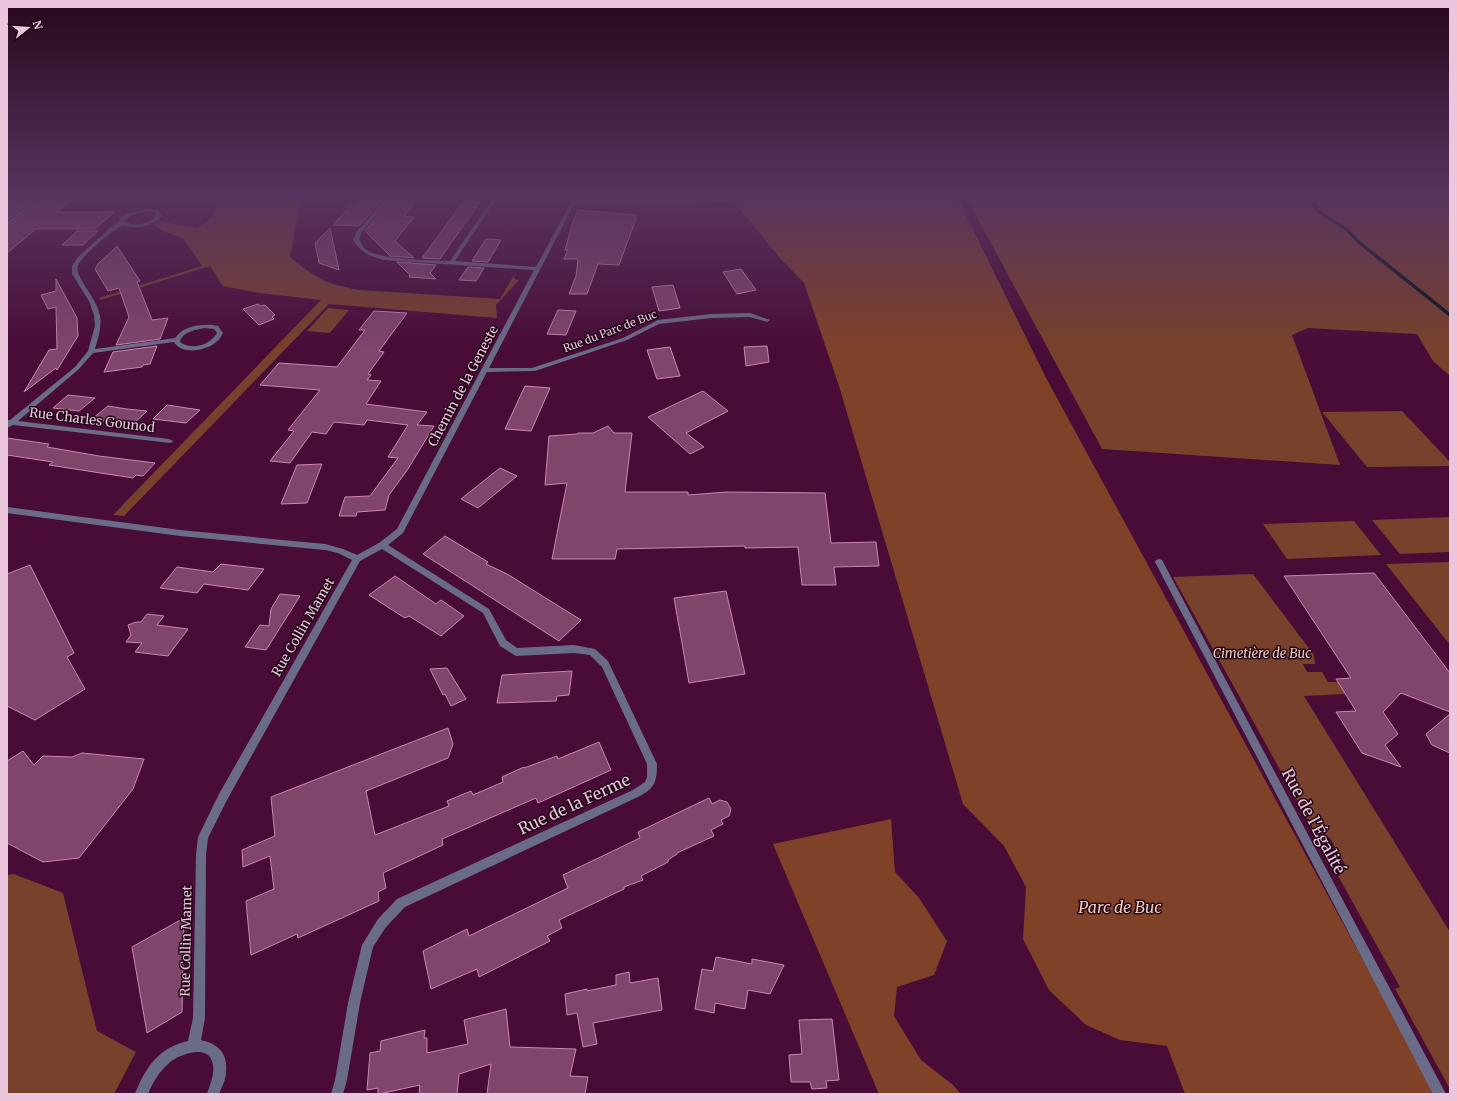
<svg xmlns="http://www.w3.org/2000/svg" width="1457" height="1101" viewBox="0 0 1457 1101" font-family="Merriweather,serif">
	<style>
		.green { fill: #78412b }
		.forest { fill: #7f4128 }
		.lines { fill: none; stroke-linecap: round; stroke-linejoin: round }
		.stream { stroke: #00151d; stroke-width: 3.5 }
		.building { fill: #7f456b; stroke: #cc86b2 }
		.minor { fill: #6a6c87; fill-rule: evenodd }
		.labels { text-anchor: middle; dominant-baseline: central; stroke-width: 3; stroke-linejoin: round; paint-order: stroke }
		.far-street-label { font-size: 11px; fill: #ebc6dc; stroke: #200718 }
		.street-label { font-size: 13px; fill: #ebc6dc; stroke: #200718 }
		.park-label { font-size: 13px; font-style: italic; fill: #f2cbbc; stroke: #200718 }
		.near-street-label { font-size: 16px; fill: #ebc6dc; stroke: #200718 }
		.near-park-label { font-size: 16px; font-style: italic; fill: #f2cbbc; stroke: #200718 }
	</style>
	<rect width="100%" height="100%" fill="#480c37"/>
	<g class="green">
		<path d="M215 195H283L301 199 290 257C317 279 325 284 360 290L500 299 514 275 515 279 519 280 496 305 497 318 329 304 124 516 113 515 321 300 259 293 223 286 210 266 100 300 99 298 202 266 184 239 163 231 153 224 158 221 198 228C212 218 220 213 215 195Z"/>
		<polygon points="965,195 1450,195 1450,376 1433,361 1417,334 1308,328 1292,335 1340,465 1102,449"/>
		<polygon points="328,308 349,310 330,333 307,331"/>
		<polygon points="1402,411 1450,462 1450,466 1367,467 1322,412"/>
		<polygon points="1450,517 1450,552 1400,554 1372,520"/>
		<polygon points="1354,521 1381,555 1287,559 1263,524"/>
		<polygon points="1450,562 1450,645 1386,564"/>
		<polygon points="1253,574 1314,655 1315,664 1303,664 1307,672 1322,672 1328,682 1338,682 1346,694 1304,696 1450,932 1450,1089 1395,989 1400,987 1338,876 1347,868 1330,838 1314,831 1173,577"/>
		<polygon points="14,874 63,893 97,1031 136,1052 114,1094 7,1094 7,875"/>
	</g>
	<g class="forest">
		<polygon points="571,195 956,195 1045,376 1436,1094 1185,1094 1167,1046 1120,1040 1086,1025 1049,990 1023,939 1026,887 1004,846 963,804 839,386 804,283 780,258 734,202 578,205 567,204"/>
		<polygon points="891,819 895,872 919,898 947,941 934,975 897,987 894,1016 921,1060 953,1085 961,1094 879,1094 773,844"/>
	</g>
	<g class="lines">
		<polyline class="stream" points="1303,195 1311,199 1319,212 1346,229 1360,243 1450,315"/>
	</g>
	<g class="building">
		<polygon points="365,195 386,196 359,226 333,225 351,205 355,206"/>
		<polygon points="394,196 419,197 404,216 414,217 395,241 414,258 390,256 365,231"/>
		<polygon points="74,198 58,212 114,212 95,229 36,229 7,253 7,227 44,199"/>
		<polygon points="12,199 34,199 7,220 7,203"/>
		<polygon points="464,201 480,202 440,259 422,258"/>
		<polygon points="578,210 636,215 634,219 636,219 619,265 598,264 587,294 569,294 576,276 578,259 564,259 568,250 565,250 573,222"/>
		<polygon points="330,228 339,270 319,263 315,243"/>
		<polygon points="77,231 98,231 83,245 62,245"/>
		<polygon points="486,239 501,240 488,262 472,261"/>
		<polygon points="117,246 140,281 137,282 152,320 168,318 160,339 116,345 129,317 119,288 108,291 95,269 98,264"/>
		<polygon points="397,262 436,265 430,273 436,279 409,277 410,275"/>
		<polygon points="468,267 484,268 476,281 459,280"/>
		<polygon points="741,269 756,290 737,294 723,272"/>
		<polygon points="56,279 77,318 78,336 57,370 56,368 24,392 49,350 57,349 56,307 48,309 41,295 56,291"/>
		<polygon points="673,285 680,308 659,311 652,287"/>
		<polygon points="258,304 261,306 265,305 275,315 272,317 274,319 259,325 243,309"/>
		<polygon points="558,310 576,311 566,335 547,334"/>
		<polygon points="374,311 407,313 379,351 384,352 368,374 371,375 367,380 381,381 366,404 427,412 417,425 434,426 408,469 389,495 385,510 357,512 356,516 339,516 345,497 370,496 398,458 388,457 408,425 367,420 364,425 334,422 326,434 312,432 290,463 270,461 294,431 288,430 320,390 260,385 279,363 337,367 365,330 359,330"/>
		<polygon points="157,346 150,364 143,365 142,367 104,372 113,352"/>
		<polygon points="767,346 769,362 746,366 744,347"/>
		<polygon points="670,347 680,376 657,379 647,350"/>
		<polygon points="525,386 550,388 531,431 505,429"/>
		<polygon points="703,391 728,411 686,433 704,447 690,454 648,417"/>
		<polygon points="68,395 95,398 79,411 53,408"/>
		<polygon points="167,405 200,410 186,423 153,419"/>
		<polygon points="108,406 127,409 147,411 132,425 92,419"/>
		<polygon points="608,426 614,433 632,433 625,492 688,492 688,495 727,492 825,493 831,543 876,542 879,566 834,567 836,585 802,585 798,547 745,548 745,546 617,549 615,559 552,559 567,483 545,485 549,436 578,434 578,433 593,433"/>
		<polygon points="7,438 49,444 47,447 99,456 155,463 143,476 136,475 133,478 49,465 53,462 7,455"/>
		<polygon points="322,464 307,503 281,504 297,465"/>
		<polygon points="500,468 517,476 478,508 461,499"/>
		<polygon points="445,536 488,562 486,564 507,574 581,620 559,641 423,554"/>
		<polygon points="221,564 264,569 248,590 204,584 197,593 160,588 177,567 213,572"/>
		<polygon points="30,565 74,653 67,657 85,689 35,720 7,706 7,574"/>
		<polygon points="1374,573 1450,673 1450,712 1401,693 1383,712 1398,734 1385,745 1401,767 1362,753 1336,712 1356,711 1336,679 1351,678 1284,576"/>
		<polygon points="395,576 436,604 441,600 464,616 441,636 409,616 405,618 369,595"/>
		<polygon points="726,591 745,674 689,683 674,598"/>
		<polygon points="280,594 300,596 266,650 245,647 260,625 269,626 271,609"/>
		<polygon points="147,614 164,616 157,625 188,629 168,656 135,652 142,643 126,642 131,635 128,625 136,622 141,622"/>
		<polygon points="447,668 466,699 451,706 445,694 443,695 430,669"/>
		<polygon points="572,671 569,695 557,696 556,701 497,703 502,675"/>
		<polygon points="1450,714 1450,753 1432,745 1426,734"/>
		<polygon points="448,728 453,744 448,758 366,791 375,835 449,806 447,801 471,791 473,795 503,782 502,777 524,767 524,768 557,756 558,759 599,742 611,770 538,803 536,798 442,839 443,845 383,873 386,888 378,892 379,901 298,938 297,934 251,955 246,901 274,889 270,856 243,867 242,850 275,836 271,797"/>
		<polygon points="23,751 34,765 43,756 72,757 82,753 144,759 133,789 79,858 43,862 7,843 7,761"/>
		<polygon points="709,798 712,804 720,800 727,802 731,809 729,816 721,820 723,824 711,830 714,836 677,853 677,854 668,860 668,862 641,876 643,880 624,887 624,889 605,898 559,920 562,928 547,936 550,941 479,977 477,969 431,989 423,951 467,929 469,936 568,888 563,875 640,838 638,832"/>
		<polygon points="184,918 182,1012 147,1033 132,947"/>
		<polygon points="716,957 752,964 752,959 784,965 770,994 748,990 745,1009 715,1003 714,1013 695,1009 702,969 713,971"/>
		<polygon points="629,972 630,983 658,978 662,1010 593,1023 597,1044 583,1047 577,1013 567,1015 565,994 587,989 587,991 616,985 616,975"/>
		<polygon points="506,1009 510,1047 576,1049 570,1076 588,1077 585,1094 487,1094 491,1064 459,1074 457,1094 419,1094 420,1085 379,1094 378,1094 378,1088 367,1090 370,1053 380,1051 381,1041 425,1030 424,1038 427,1038 427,1053 468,1044 464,1020"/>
		<polygon points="832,1019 839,1080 826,1081 827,1088 812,1089 810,1082 791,1082 789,1055 802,1054 799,1020"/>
	</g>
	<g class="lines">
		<g class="minor">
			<polygon points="41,195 46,195 7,226 7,222"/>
			<path d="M389 195H393L362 232 359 239C361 244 363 248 368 251 383 260 431 260 450 261L495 195H499L455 261 536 267 569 206 571 205 573 206 489 368H532L623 338 658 320 711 314 750 313 770 320 767 322 750 317 711 318 659 324 627 340 535 371 487 372 403 533 388 545 489 609 506 640 517 648 574 645 595 649 608 661 657 764C657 781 655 788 640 796L405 907 386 927 373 947 360 1003 347 1080 343 1094H331L335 1080 348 1003 362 945 378 919 397 899 633 790 645 782 647 777V764L602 667 590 655 574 653 516 656 500 646 483 613 382 549 360 561 227 800 208 838 206 855 205 1018 201 1040C218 1044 228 1053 226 1072 226 1079 222 1087 219 1094H207C210 1084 216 1072 212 1061 206 1044 178 1055 169 1063 159 1072 153 1082 148 1094H135C145 1068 159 1047 188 1041L193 1018 196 855 198 837 219 794 352 560 338 553 325 550 180 536 7 513V507L180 530 325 544 343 549 357 555 379 543 397 529 534 270 384 260C370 256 360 253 353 239L358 230Z"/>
			<path d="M148 209 159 210 162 216C152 227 136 230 122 225 113 230 80 257 78 266 77 269 78 273 79 275 85 289 97 300 100 316 102 327 98 338 95 349L175 338C184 325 204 323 218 326L223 333C221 337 219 340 215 343 205 351 181 355 174 342L93 353 79 369 18 421 169 439 173 441 171 443 13 425 7 428V420H10L75 367 88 351 95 326 94 315 89 301 72 274V266L78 257 110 228 119 222 120 218 128 213ZM148 211 155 212 156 216C148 224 135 227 125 222V220L132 215ZM204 328 214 329 217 333C210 345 192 351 180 342 182 332 195 330 204 328Z"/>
			<polygon points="1159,559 1162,560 1163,562 1446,1094 1433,1094 1155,562 1156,560"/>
		</g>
	</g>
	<linearGradient id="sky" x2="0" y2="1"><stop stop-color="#28071e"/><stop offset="0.56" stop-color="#58345e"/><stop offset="1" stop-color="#58345e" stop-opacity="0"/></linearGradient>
	<rect width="1457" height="349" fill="url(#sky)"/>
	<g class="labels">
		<g class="far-street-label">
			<text transform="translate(610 331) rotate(-21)">Rue du Parc de Buc</text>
		</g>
		<g class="street-label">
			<text transform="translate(463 386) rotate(-62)">Chemin de la Geneste</text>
			<text transform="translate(92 420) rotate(7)">Rue Charles Gounod</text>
			<text transform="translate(303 627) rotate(-60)">Rue Collin Mamet</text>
			<text transform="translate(186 941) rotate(-89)">Rue Collin Mamet</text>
		</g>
		<g class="park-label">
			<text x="1262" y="653">Cimetière de Buc</text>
		</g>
		<g class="near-street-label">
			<text transform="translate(574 804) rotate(-25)">Rue de la Ferme</text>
			<text transform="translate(1314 821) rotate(62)">Rue de l'Égalité</text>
		</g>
		<g class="near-park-label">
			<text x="1120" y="907">Parc de Buc</text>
		</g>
	</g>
	<rect width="1457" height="1101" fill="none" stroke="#ebc6dc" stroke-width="16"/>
	<g transform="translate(28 28) rotate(73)" stroke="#200718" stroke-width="3" paint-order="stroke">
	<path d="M0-3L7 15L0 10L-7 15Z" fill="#ebc6dc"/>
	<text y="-6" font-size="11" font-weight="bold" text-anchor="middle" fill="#ebc6dc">N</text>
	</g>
</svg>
